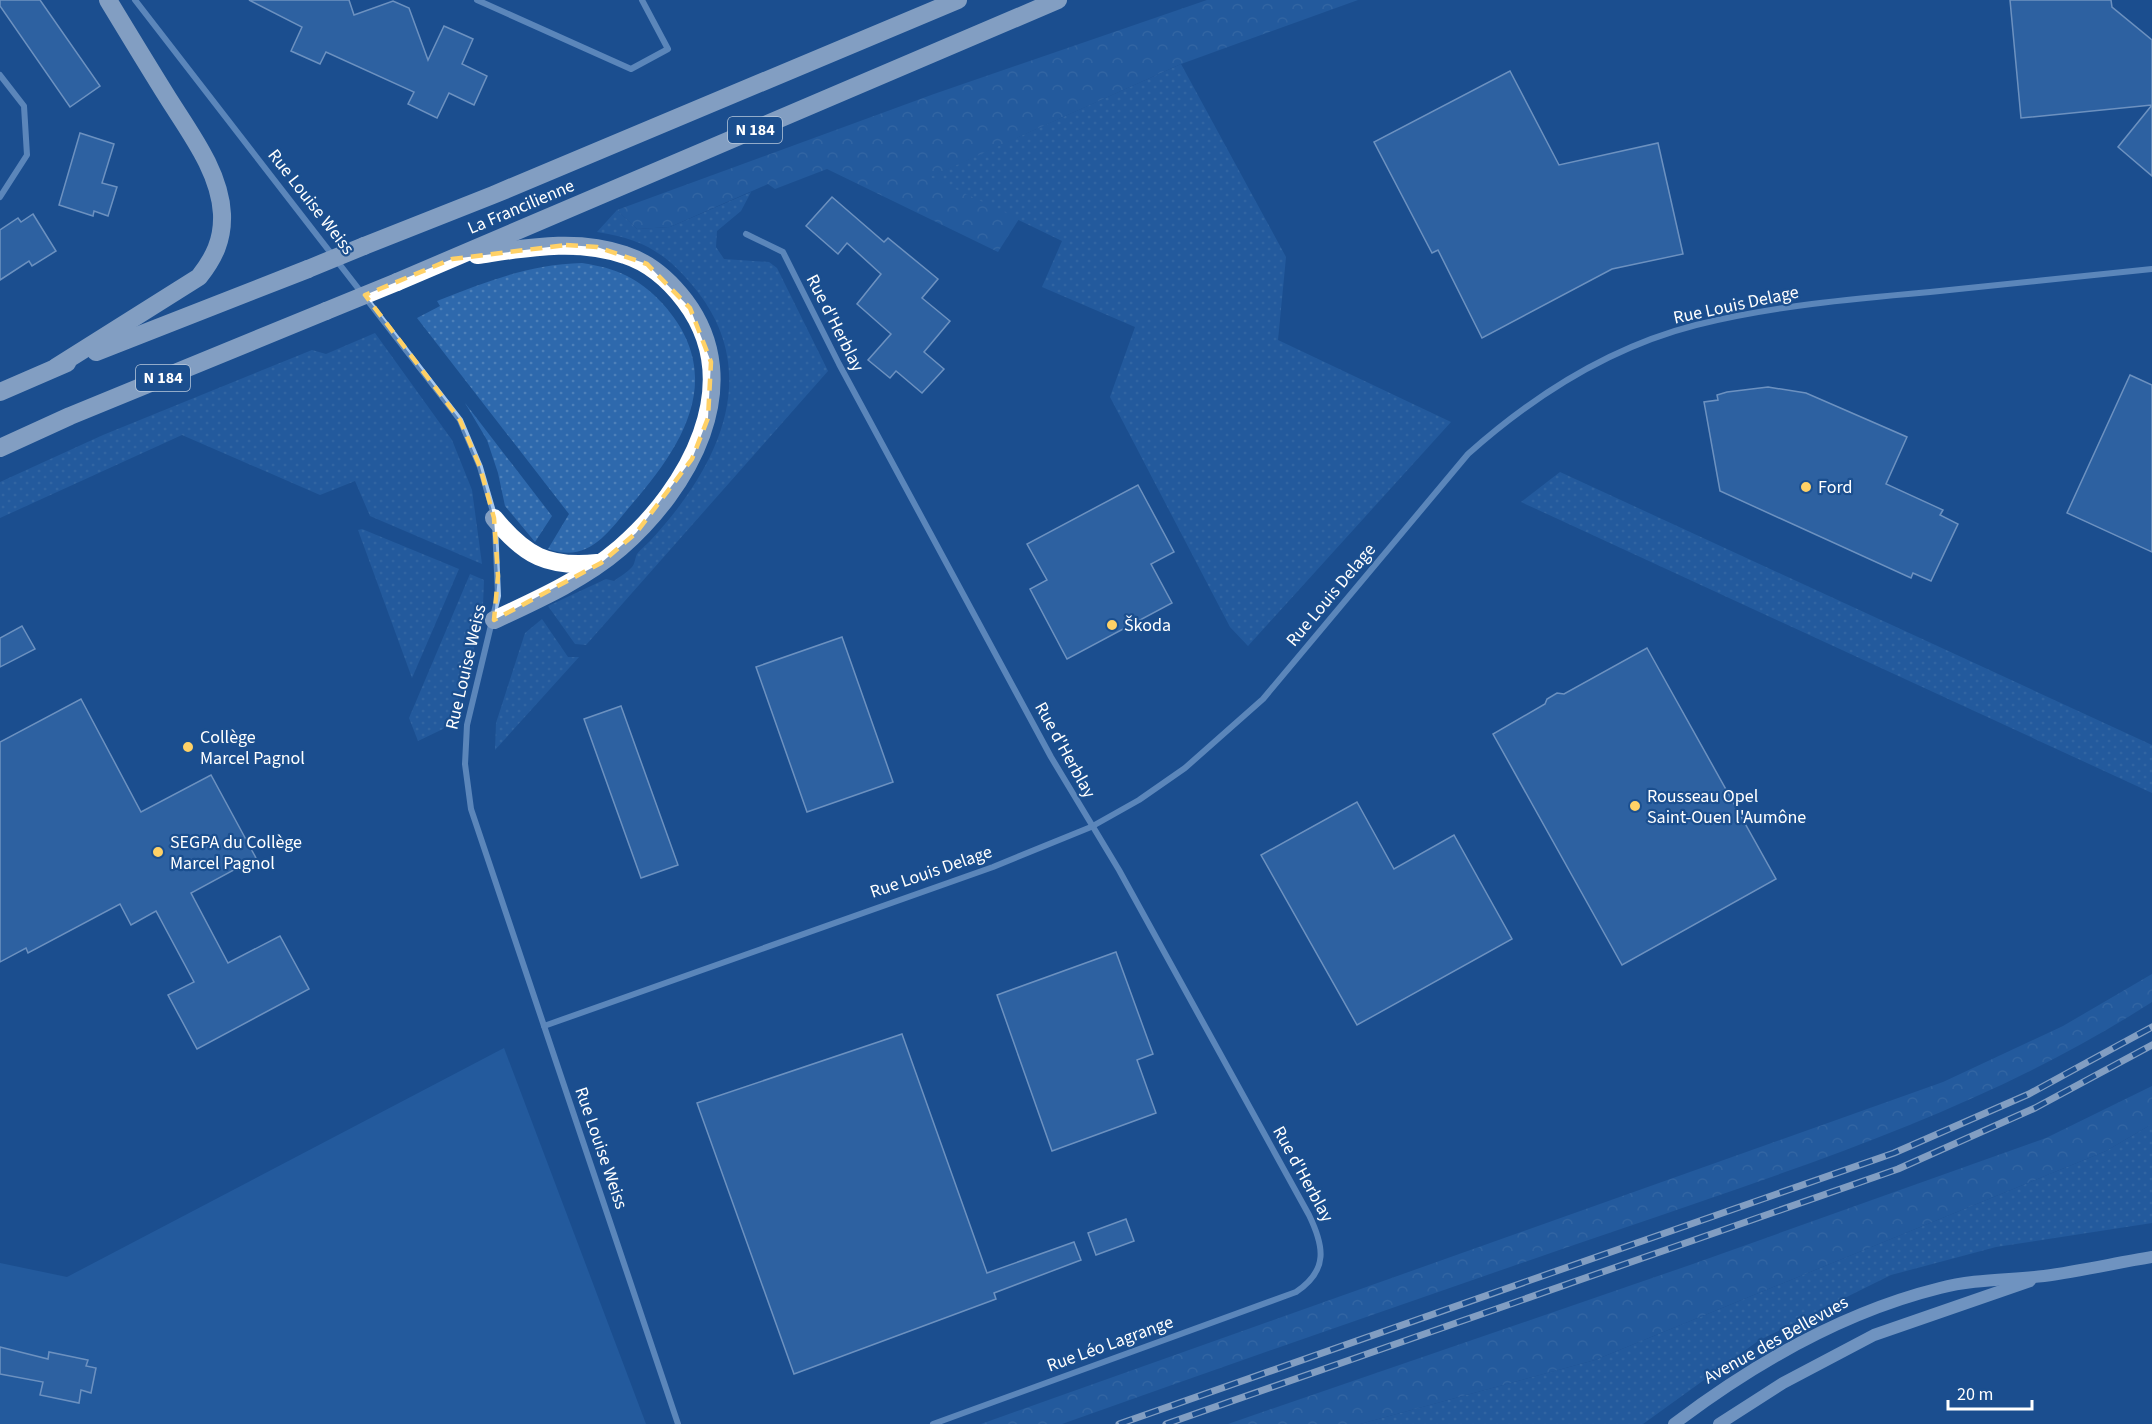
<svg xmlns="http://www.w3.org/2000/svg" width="2152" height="1424" viewBox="0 0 2152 1424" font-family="'Source Sans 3',sans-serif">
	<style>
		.grass { fill: url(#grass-dots) }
		.forest { fill: url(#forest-crowns) }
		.pitch { fill: #2e69ad }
		.building { fill: #4478b7; stroke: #cfe3fa; stroke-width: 1.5 }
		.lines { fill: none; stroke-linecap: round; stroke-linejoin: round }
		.street { stroke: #a9c9ee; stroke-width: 6 }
		.secondary { stroke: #d6e6fa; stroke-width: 12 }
		.highway { stroke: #fff; stroke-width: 18 }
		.rail-casing { stroke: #fff; stroke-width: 7 }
		.rail { stroke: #1b4f8f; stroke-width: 4.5; stroke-dasharray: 14; stroke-linecap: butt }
		.highway-bridge { stroke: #fff; stroke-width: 18 }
		.marked { fill: none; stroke: #ffd166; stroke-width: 4.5; stroke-dasharray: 12 8; stroke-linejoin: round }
		.poi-dot { fill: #ffd166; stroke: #1b4f8f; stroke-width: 2 }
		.labels { text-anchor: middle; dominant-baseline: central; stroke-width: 4.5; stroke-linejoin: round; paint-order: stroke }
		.shield { fill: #1b4f8f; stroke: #bbcadd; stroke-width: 1.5 }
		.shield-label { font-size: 16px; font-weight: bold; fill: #fff }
		.street-label { font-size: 18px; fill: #fff; stroke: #1b4f8f }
		.poi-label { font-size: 18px; fill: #fff; stroke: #1b4f8f; text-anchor: start }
	</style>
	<defs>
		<pattern id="grass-dots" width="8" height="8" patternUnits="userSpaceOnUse" patternTransform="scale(1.5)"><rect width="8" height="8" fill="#2e69ad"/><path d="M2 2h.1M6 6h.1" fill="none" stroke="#4d80b9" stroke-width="1.8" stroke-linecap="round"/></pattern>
		<pattern id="forest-crowns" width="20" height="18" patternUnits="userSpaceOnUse" patternTransform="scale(1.5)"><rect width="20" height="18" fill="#2e69ad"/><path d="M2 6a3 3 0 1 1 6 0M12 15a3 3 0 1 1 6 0" fill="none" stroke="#4d80b9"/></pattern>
	</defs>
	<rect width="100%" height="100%" fill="#1b4f8f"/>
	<g class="grass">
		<polygon points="1181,64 1286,257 1278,340 1451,422 1248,646 1230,627 1110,397 1135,327 1042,287 1062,241 929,177"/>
		<path d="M751 192 741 211 717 231 716 247 724 259 769 262 777 268 828 371 586 645 575 644 548 606 606 579 614 581C619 577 628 572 632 567 635 564 635 558 637 554 640 550 646 545 650 541 717 469 766 373 693 286 664 251 641 239 597 232L617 210 637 229 670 227Z"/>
		<path d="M582 263C616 268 639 278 662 303 727 374 685 443 632 504 609 531 589 564 548 549L569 514 417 318 440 306 437 301C486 282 530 264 582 263Z"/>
		<polygon points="375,333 452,440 472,490 482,564 370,516 355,481 320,495 182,435 0,518 0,482 103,435 312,350 326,354"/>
		<polygon points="465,403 552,516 535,542 505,506 498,473 487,440"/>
		<polygon points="1560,472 2152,745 2152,793 1521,502"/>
		<polygon points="362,529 459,569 412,678 358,530"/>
		<polygon points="470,574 484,580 483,606 473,653 451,720 443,729 418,741 409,718"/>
		<polygon points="542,619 568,657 579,657 495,750 496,723 525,633"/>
		<polygon points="2152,1124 2152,1223 1996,1247 1891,1275 1758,1341 1643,1424 1360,1424 1595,1360 2106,1151"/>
	</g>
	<g class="forest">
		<polygon points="1207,0 1358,0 1181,64 930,177 1019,219 998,252 827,169 775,189 768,184 670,227 637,229 617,210 934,94"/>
		<path d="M2152 974V1002C1986 1109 1797 1168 1612 1232 1428 1295 1245 1359 1062 1424H981L1943 1082 2063 1026Z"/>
		<polygon points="2152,1086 2152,1124 2106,1151 1595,1360 1360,1424 1228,1424 1690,1265 2046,1138"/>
	</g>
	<polygon class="pitch" points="504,1048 646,1424 0,1424 0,1263 67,1277"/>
	<g class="building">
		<polygon points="0,0 40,0 100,86 70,107 0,6"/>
		<polygon points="249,0 349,0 354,15 393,1 409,8 428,60 444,26 473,39 462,64 487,76 474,105 449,93 437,118 408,104 414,92 326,52 320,64 291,51 302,27"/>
		<polygon points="2010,0 2111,0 2112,7 2152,40 2152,176 2118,147 2152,105 2021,118"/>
		<polygon points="1510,71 1559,165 1658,143 1683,254 1612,269 1482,338 1438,250 1432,253 1374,142"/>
		<polygon points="80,133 114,144 102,183 117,187 108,216 94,211 93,216 59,205"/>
		<polygon points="832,197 884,242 888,238 938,279 922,298 950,321 924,352 944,369 922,393 896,371 890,378 868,360 891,334 857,304 881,274 847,243 838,254 806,226"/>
		<polygon points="33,214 56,251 32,266 29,261 0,280 0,230 18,218 21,222"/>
		<polygon points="2130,375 2152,385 2152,552 2067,513"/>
		<polygon points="1768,387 1806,393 1907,437 1886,484 1943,510 1940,515 1958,524 1931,581 1913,573 1911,578 1720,491 1704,402 1718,400 1717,395 1727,392"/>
		<polygon points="1138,485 1174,552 1151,564 1172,603 1067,659 1030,589 1047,580 1027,544"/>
		<polygon points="22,626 35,649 0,667 0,638"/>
		<polygon points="842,637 893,782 807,812 756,667"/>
		<polygon points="1647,648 1776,879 1622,965 1493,734 1545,704 1547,699 1557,693 1564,694"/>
		<polygon points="81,699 141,812 211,775 256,858 191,893 228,963 280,936 309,989 197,1049 168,995 194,982 156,911 131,925 120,904 28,953 26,948 0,962 0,742"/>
		<polygon points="621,706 678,865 641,878 584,719"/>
		<polygon points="1357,802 1394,869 1454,835 1512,939 1357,1025 1261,855"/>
		<polygon points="1116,952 1153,1054 1137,1060 1156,1113 1052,1151 997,995"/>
		<polygon points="902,1034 987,1273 1074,1242 1081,1260 994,1293 996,1299 794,1374 697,1103"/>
		<polygon points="1126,1219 1134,1241 1096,1255 1088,1233"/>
		<polygon points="0,1347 48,1359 49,1352 88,1360 86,1366 96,1368 91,1393 81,1390 79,1403 40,1395 43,1382 0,1374"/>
	</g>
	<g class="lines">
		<g class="street">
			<polyline points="135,0 460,420 480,467 494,515"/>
			<polyline points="477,0 631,69 668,49 642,0"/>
			<polyline points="0,75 24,106 27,155 0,197"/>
			<path d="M746 234 783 252 839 364 1051 757 1119 870 1309 1215C1324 1246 1329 1270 1296 1292L933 1424"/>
			<polyline points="495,525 498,596 467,725 465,764 471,809 678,1424"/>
			<path d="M544 1026 993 867 1091 827 1139 800 1185 768 1263 699 1468 454C1533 396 1610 347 1696 325 1772 306 1851 299 1930 292 2004 284 2078 277 2152 269"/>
		</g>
		<g class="secondary">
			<path d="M1674 1424C1753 1364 1843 1312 1940 1288 1974 1279 2010 1280 2044 1276 2080 1271 2116 1263 2152 1257"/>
			<polyline points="1719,1424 1783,1383 1874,1335 2030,1281"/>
		</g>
		<g class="highway">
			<polyline points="364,246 493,195 958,0"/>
			<path d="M477 255C526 248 577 238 625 255 650 263 669 280 685 301 748 385 688 489 620 548 584 579 537 600 494 620"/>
			<polyline points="397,282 1058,0"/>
			<polyline points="96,352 308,269"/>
			<path d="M56 367 199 277C214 258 223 240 222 214 220 172 190 133 168 98 148 66 128 33 108 0"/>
			<polyline points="0,392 67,363"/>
			<polyline points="0,448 70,416 326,311"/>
			<path d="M494 518C525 556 548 568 597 563"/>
		</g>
		<defs>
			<g id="rail">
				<polyline points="1119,1424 1894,1153 2029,1094 2152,1027"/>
				<polyline points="1166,1424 1898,1169 2035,1108 2152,1045"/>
			</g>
		</defs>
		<use href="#rail" class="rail-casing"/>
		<use href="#rail" class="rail"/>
		<g class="highway-bridge">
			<polyline points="308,269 364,246"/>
			<polyline points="326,311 397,282"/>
		</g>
	</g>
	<path d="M0 0H2152V1424H0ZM566 245 597 247 647 264 690 308 711 362 708 418 692 459 636 533 601 563 494 620 498 576 494 518 480 467 460 420 365 295 452 259Z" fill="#1b4f8f" fill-opacity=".55" fill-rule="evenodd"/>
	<path class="marked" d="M566 245 597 247 647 264 690 308 711 362 708 418 692 459 636 533 601 563 494 620 498 576 494 518 480 467 460 420 365 295 452 259Z"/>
	<g class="poi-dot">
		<circle cx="1806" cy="487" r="6"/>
		<circle cx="1112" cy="625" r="6"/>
		<circle cx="188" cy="747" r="6"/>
		<circle cx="1635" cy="806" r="6"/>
		<circle cx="158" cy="852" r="6"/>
	</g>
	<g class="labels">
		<g class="shield">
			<rect x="728" y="117" width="54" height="26" rx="4.5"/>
			<rect x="136" y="365" width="54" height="26" rx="4.5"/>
		</g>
		<g class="shield-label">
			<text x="755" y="130">N 184</text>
			<text x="163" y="378">N 184</text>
		</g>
		<g class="street-label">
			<text transform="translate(311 202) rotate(52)">Rue Louise Weiss</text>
			<text transform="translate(521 207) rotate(-23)">La Francilienne</text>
			<text transform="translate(1736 305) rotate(-12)">Rue Louis Delage</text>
			<text transform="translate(835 323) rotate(63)">Rue d'Herblay</text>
			<text transform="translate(1331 595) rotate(-50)">Rue Louis Delage</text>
			<text transform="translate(466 667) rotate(-77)">Rue Louise Weiss</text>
			<text transform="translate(1065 750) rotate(61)">Rue d'Herblay</text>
			<text transform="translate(931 872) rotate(-19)">Rue Louis Delage</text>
			<text transform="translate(601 1148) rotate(71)">Rue Louise Weiss</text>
			<text transform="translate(1303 1174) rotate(61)">Rue d'Herblay</text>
			<text transform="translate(1776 1340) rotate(-29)">Avenue des Bellevues</text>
			<text transform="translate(1110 1344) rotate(-20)">Rue Léo Lagrange</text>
		</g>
		<g class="poi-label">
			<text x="1818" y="487">Ford</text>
			<text x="1124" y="625">Škoda</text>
			<text x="200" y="737">Collège<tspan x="200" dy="21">Marcel Pagnol</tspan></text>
			<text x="1647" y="796">Rousseau Opel<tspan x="1647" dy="21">Saint-Ouen l'Aumône</tspan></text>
			<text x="170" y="842">SEGPA du Collège<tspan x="170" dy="21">Marcel Pagnol</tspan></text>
		</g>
	</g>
	<path d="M1948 1400v9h84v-9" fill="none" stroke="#ffffff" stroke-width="3"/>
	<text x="1957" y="1400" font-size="18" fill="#ffffff" stroke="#1b4f8f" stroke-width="4.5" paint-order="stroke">20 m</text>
</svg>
